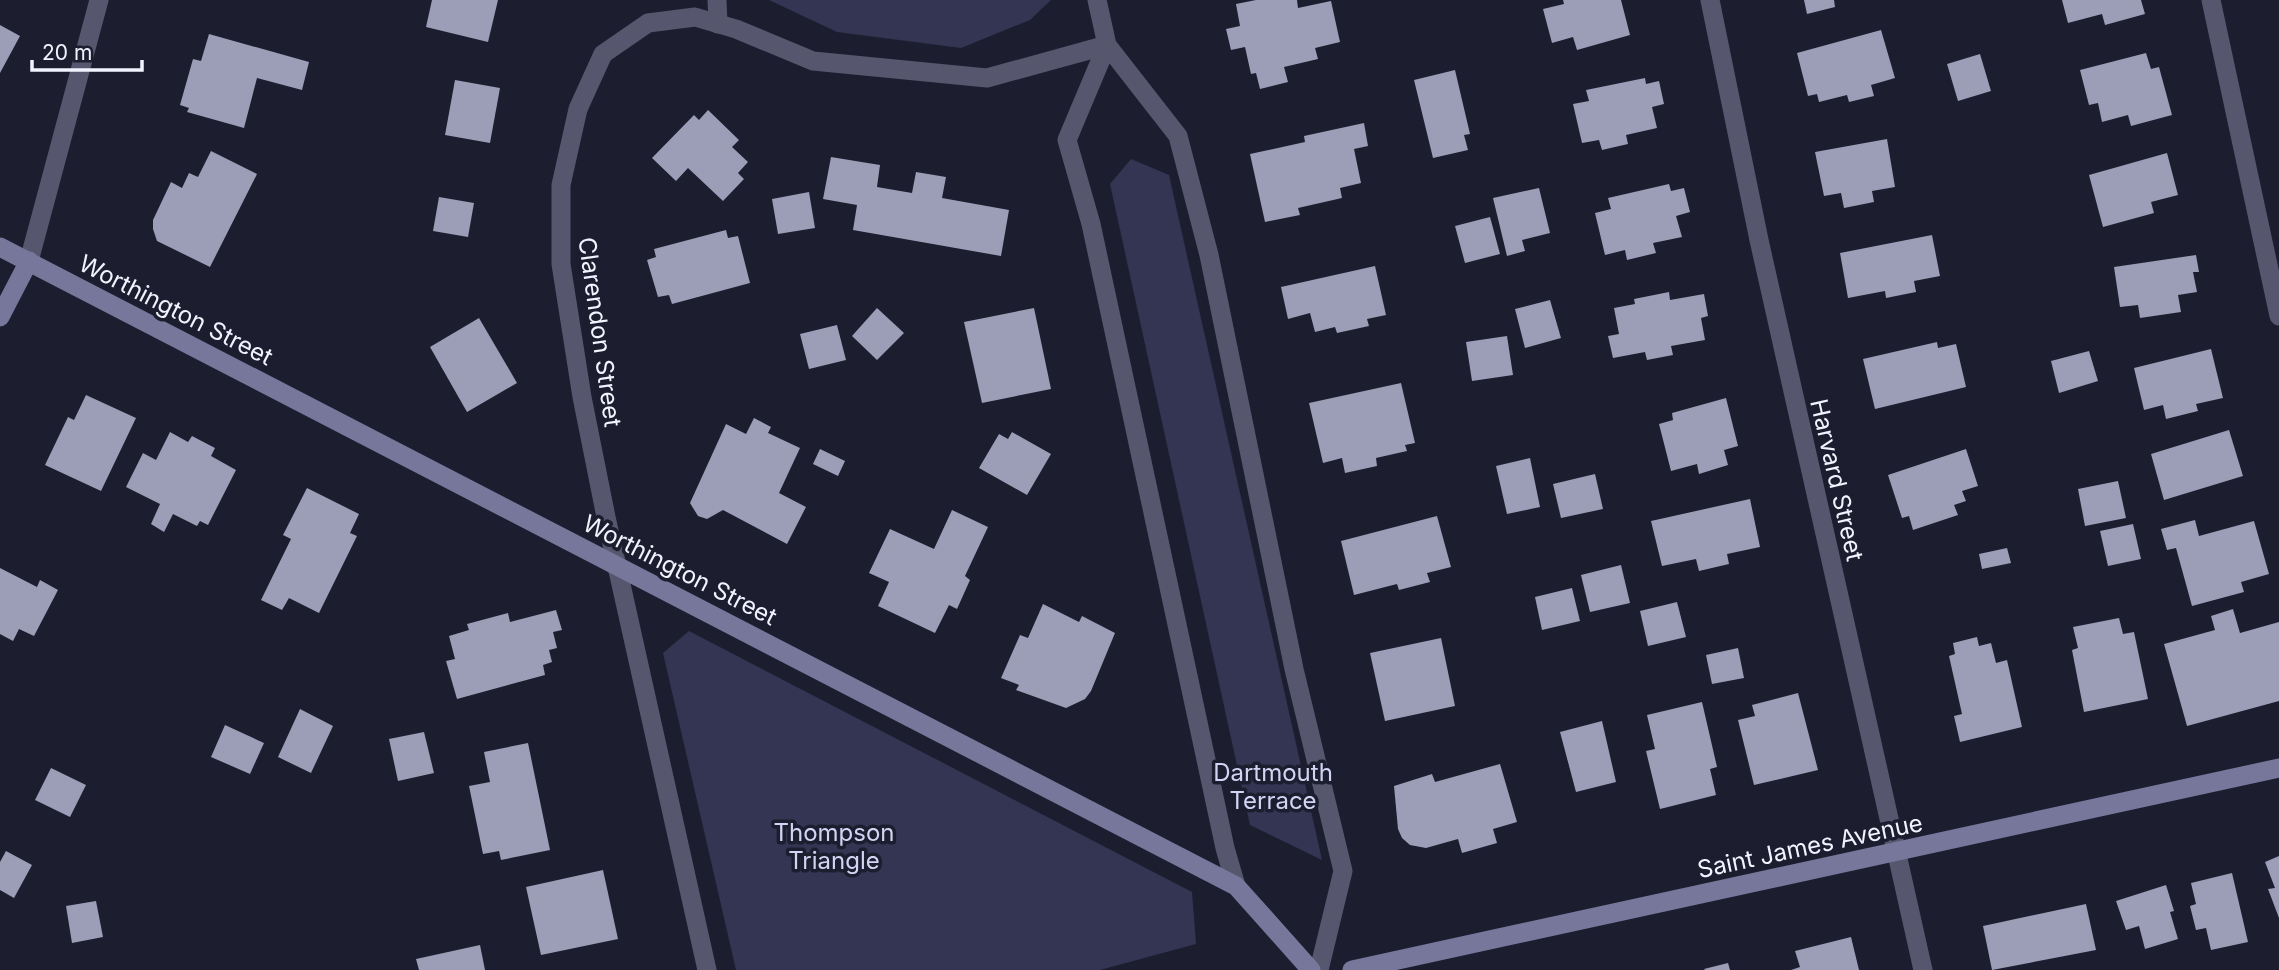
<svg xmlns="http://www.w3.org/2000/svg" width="2279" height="970" viewBox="0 0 2279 970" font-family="Inter,sans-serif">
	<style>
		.green { fill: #343453 }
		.building { fill: #9c9eb7 }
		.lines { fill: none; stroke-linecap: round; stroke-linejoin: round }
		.minor { stroke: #56576e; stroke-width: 19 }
		.secondary { stroke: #76779b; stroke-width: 19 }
		.labels { text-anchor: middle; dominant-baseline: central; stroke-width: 7; stroke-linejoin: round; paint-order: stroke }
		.street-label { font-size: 24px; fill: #f2f3fe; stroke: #1d1d30 }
		.park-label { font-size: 24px; fill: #d2d4f4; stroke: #1d1d30 }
	</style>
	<rect width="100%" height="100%" fill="#1d1d30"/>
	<g class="green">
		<polygon points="769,0 1051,0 1030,20 961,48 837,32"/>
		<polygon points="1131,159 1169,175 1322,860 1250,825 1110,184"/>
		<polygon points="689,631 1192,892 1196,944 1100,970 736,970 663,653"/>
	</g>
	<g class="building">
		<polygon points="432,0 498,0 488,42 426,27"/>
		<polygon points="1256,0 1297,0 1298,8 1331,1 1340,42 1315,48 1318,59 1284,67 1288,82 1260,89 1256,73 1251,74 1245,47 1231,50 1226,29 1240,26 1236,4"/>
		<polygon points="1563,0 1621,0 1630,35 1577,50 1573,37 1552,43 1543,9 1564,4"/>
		<polygon points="1804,0 1834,0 1835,7 1807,14"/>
		<polygon points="2062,0 2141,0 2145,14 2105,25 2102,14 2068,23"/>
		<polygon points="0,25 20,36 0,73"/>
		<polygon points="1881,30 1895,78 1871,85 1874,96 1849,102 1847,95 1819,102 1817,94 1808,96 1797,53"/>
		<polygon points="209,34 309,62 302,90 257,78 244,128 187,112 189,108 180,105 193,59 201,61"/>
		<polygon points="2146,53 2151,69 2159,67 2172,115 2131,126 2128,115 2102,122 2098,103 2089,105 2080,70"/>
		<polygon points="1980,54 1991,91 1958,101 1947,64"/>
		<polygon points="1455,70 1470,134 1464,135 1468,150 1433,158 1414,80"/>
		<polygon points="1645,78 1646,84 1659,81 1664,104 1652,107 1657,128 1626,135 1628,144 1602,150 1599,140 1582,143 1573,104 1589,101 1586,90"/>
		<polygon points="455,80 500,88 490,143 445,135"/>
		<polygon points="708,110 739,140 732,147 748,162 738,173 744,179 723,201 688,168 676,181 652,158 694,115 699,120"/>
		<polygon points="1364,123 1368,146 1354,149 1361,183 1340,188 1342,198 1298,208 1300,215 1265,222 1250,154 1305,142 1304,136"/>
		<polygon points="1887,139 1895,187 1872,191 1874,202 1844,208 1841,193 1824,196 1815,152"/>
		<polygon points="211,151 257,174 210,267 157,241 153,229 153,220 171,182 182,188 189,173 198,177"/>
		<polygon points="2167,153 2178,195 2151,202 2154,213 2103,227 2089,175"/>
		<polygon points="831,157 880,165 877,187 912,193 916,172 946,177 942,198 1009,210 1001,256 853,230 857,205 823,199"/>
		<polygon points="1669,184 1671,191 1684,188 1690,212 1676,216 1682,237 1653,243 1656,253 1627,260 1625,250 1605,255 1595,213 1611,209 1608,198"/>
		<polygon points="1539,188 1550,233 1522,240 1525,251 1507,256 1493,198"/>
		<polygon points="809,192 815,228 778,234 772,199"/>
		<polygon points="439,197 474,203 468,237 433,231"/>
		<polygon points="1490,217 1500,254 1465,263 1455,226"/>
		<polygon points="726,230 728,238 738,236 750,283 672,304 669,295 658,297 647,260 656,257 654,249"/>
		<polygon points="1932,235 1940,276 1914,281 1916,292 1886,298 1885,291 1848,298 1840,253"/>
		<polygon points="2196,255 2199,272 2193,272 2197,292 2178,295 2181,312 2140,318 2138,305 2120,307 2114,267"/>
		<polygon points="1375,266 1386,315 1367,319 1369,326 1337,333 1335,327 1315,332 1310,313 1288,319 1281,287"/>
		<polygon points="1669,292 1670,300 1704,294 1708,316 1701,318 1705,340 1671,346 1673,355 1647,360 1645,352 1613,358 1608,336 1619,334 1614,308 1635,304 1634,299"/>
		<polygon points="1550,300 1561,338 1525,348 1515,309"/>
		<polygon points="877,308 904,333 877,360 852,336"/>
		<polygon points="1034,308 1051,389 982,403 964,322"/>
		<polygon points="479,318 517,383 467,412 430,347"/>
		<polygon points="837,325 846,360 809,369 800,334"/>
		<polygon points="1507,336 1513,375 1472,381 1466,342"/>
		<polygon points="1937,342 1938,348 1956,344 1966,387 1875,409 1863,359"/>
		<polygon points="2211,349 2223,398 2196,404 2198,411 2166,419 2163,405 2144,410 2134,368"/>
		<polygon points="2089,351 2098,381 2059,393 2051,361"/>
		<polygon points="1401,383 1415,443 1405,445 1407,451 1376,458 1377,466 1345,473 1342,458 1323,463 1309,403"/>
		<polygon points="86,395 136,418 101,491 45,465 68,417 74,420"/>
		<polygon points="1726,398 1738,446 1724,450 1728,465 1699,474 1697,464 1671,471 1659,424 1673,420 1672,413"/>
		<polygon points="754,418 771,427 768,433 800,448 779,493 806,507 787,544 723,510 707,519 698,516 690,503 726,424 746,434"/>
		<polygon points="2229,430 2243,476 2164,500 2151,454"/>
		<polygon points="170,432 188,442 192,436 215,448 211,456 236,470 208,525 200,521 197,526 173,514 164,532 151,524 160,504 126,487 143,453 156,460"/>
		<polygon points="1012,432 1051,454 1027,495 979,468 999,434 1008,439"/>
		<polygon points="820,449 845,461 838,476 813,464"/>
		<polygon points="1966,449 1978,486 1962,491 1966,501 1954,505 1958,515 1913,530 1909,516 1902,518 1888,475"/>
		<polygon points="1530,458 1540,507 1507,514 1496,466"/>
		<polygon points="1595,474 1603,509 1561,518 1553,484"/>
		<polygon points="2118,481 2126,518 2085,526 2078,489"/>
		<polygon points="307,488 359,514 350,533 357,536 319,613 289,598 282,610 261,600 291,539 283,535"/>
		<polygon points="1750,499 1760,547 1727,554 1729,564 1699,571 1696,559 1662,566 1651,521"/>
		<polygon points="952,510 988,527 965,576 970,580 957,609 949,605 935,633 878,606 889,582 869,573 890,529 934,549"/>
		<polygon points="1437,516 1451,567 1427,573 1430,582 1399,590 1397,584 1354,595 1341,541"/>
		<polygon points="2195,520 2199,536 2254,521 2269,574 2241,582 2244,592 2192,606 2176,548 2167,550 2161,529"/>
		<polygon points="2133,524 2141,559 2108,566 2100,531"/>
		<polygon points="2007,548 2011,563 1982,569 1979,554"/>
		<polygon points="1621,565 1630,603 1590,612 1581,575"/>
		<polygon points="0,568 37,587 40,580 58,590 34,636 19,629 13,641 0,634"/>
		<polygon points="1572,588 1580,621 1542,630 1535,597"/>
		<polygon points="1677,602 1686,637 1648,646 1640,611"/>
		<polygon points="1043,604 1079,622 1082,616 1115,633 1091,691 1085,699 1066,708 1016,690 1019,685 1001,678 1020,635 1028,638"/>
		<polygon points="2233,609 2240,633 2279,622 2279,701 2187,726 2164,644 2215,630 2211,616"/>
		<polygon points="556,610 562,630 553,632 557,648 549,650 552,662 543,665 545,675 457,699 446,661 455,659 449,636 469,630 467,624 508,613 510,622"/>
		<polygon points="2119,618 2123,634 2134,632 2148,699 2084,712 2072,650 2078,648 2073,627"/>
		<polygon points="1977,637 1979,646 1991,643 1996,663 2007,660 2022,727 1960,742 1954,716 1962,714 1949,656 1955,654 1953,643"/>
		<polygon points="1441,638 1455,706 1385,721 1370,653"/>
		<polygon points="1738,648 1744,678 1712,684 1706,655"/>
		<polygon points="1798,693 1818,770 1754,785 1738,720 1755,716 1752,705"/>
		<polygon points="1702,702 1717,767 1710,769 1716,795 1660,809 1646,751 1655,749 1647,715"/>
		<polygon points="300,709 333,726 311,773 278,757"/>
		<polygon points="1602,721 1616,782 1576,792 1560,732"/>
		<polygon points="225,725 264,743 250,774 211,757"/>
		<polygon points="424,732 434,773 398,781 389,739"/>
		<polygon points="528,743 550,850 501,860 499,851 483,854 469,786 490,782 484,752"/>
		<polygon points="1500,764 1517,822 1493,829 1497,843 1462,853 1458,839 1426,848 1410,845 1402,838 1398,829 1394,786 1432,774 1435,782"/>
		<polygon points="51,768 86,785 70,817 35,800"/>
		<polygon points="6,851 32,865 14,898 0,890 0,862"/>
		<polygon points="2279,856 2279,918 2268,889 2275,888 2265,862"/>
		<polygon points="603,870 618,939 541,955 526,887"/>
		<polygon points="2232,873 2248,942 2211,950 2206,928 2196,930 2190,906 2196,904 2191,883"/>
		<polygon points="2166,885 2174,911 2170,912 2178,939 2145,949 2139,926 2126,930 2116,901"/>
		<polygon points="96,901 103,937 72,943 66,906"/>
		<polygon points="2086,904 2096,950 1992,970 1983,926"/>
		<polygon points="1851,937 1859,970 1791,970 1800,967 1795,951"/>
		<polygon points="480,945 485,970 419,970 416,959"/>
		<polygon points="1728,963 1730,970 1705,970 1704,969"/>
	</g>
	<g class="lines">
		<g class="minor">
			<polyline points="717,0 718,24"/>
			<polyline points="1097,0 1107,45 1178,136 1209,255 1294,669 1343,871 1319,970"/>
			<polyline points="1710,0 1759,240 1923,970"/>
			<polyline points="2211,0 2279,316"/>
			<polyline points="1107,45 1067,140 1091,224 1225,848 1236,886"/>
			<polyline points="29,261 99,0"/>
			<polyline points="707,970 606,517 582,397 561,264 561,185 578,109 603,54 648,23 695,17 736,29 813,61 987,78 1107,45"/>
		</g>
		<g class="secondary">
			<polyline points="0,247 1236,886 1311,970"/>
			<polyline points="0,317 29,261"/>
			<polyline points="1352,970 2279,768"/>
		</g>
	</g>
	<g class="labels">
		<g class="street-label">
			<text transform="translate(176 310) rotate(27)">Worthington Street</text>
			<text transform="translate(600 332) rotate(82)">Clarendon Street</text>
			<text transform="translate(1837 480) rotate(77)">Harvard Street</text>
			<text transform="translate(680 570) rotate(27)">Worthington Street</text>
			<text transform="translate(1810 846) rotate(-12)">Saint James Avenue</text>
		</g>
		<g class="park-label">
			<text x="1273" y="772">Dartmouth<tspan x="1273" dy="28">Terrace</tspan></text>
			<text x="834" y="832">Thompson<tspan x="834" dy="28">Triangle</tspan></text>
		</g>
	</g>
	<path d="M32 60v10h110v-10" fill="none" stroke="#f2f3fe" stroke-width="3.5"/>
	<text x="42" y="60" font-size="21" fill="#f2f3fe" stroke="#1d1d30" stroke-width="5" paint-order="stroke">20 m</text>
</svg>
